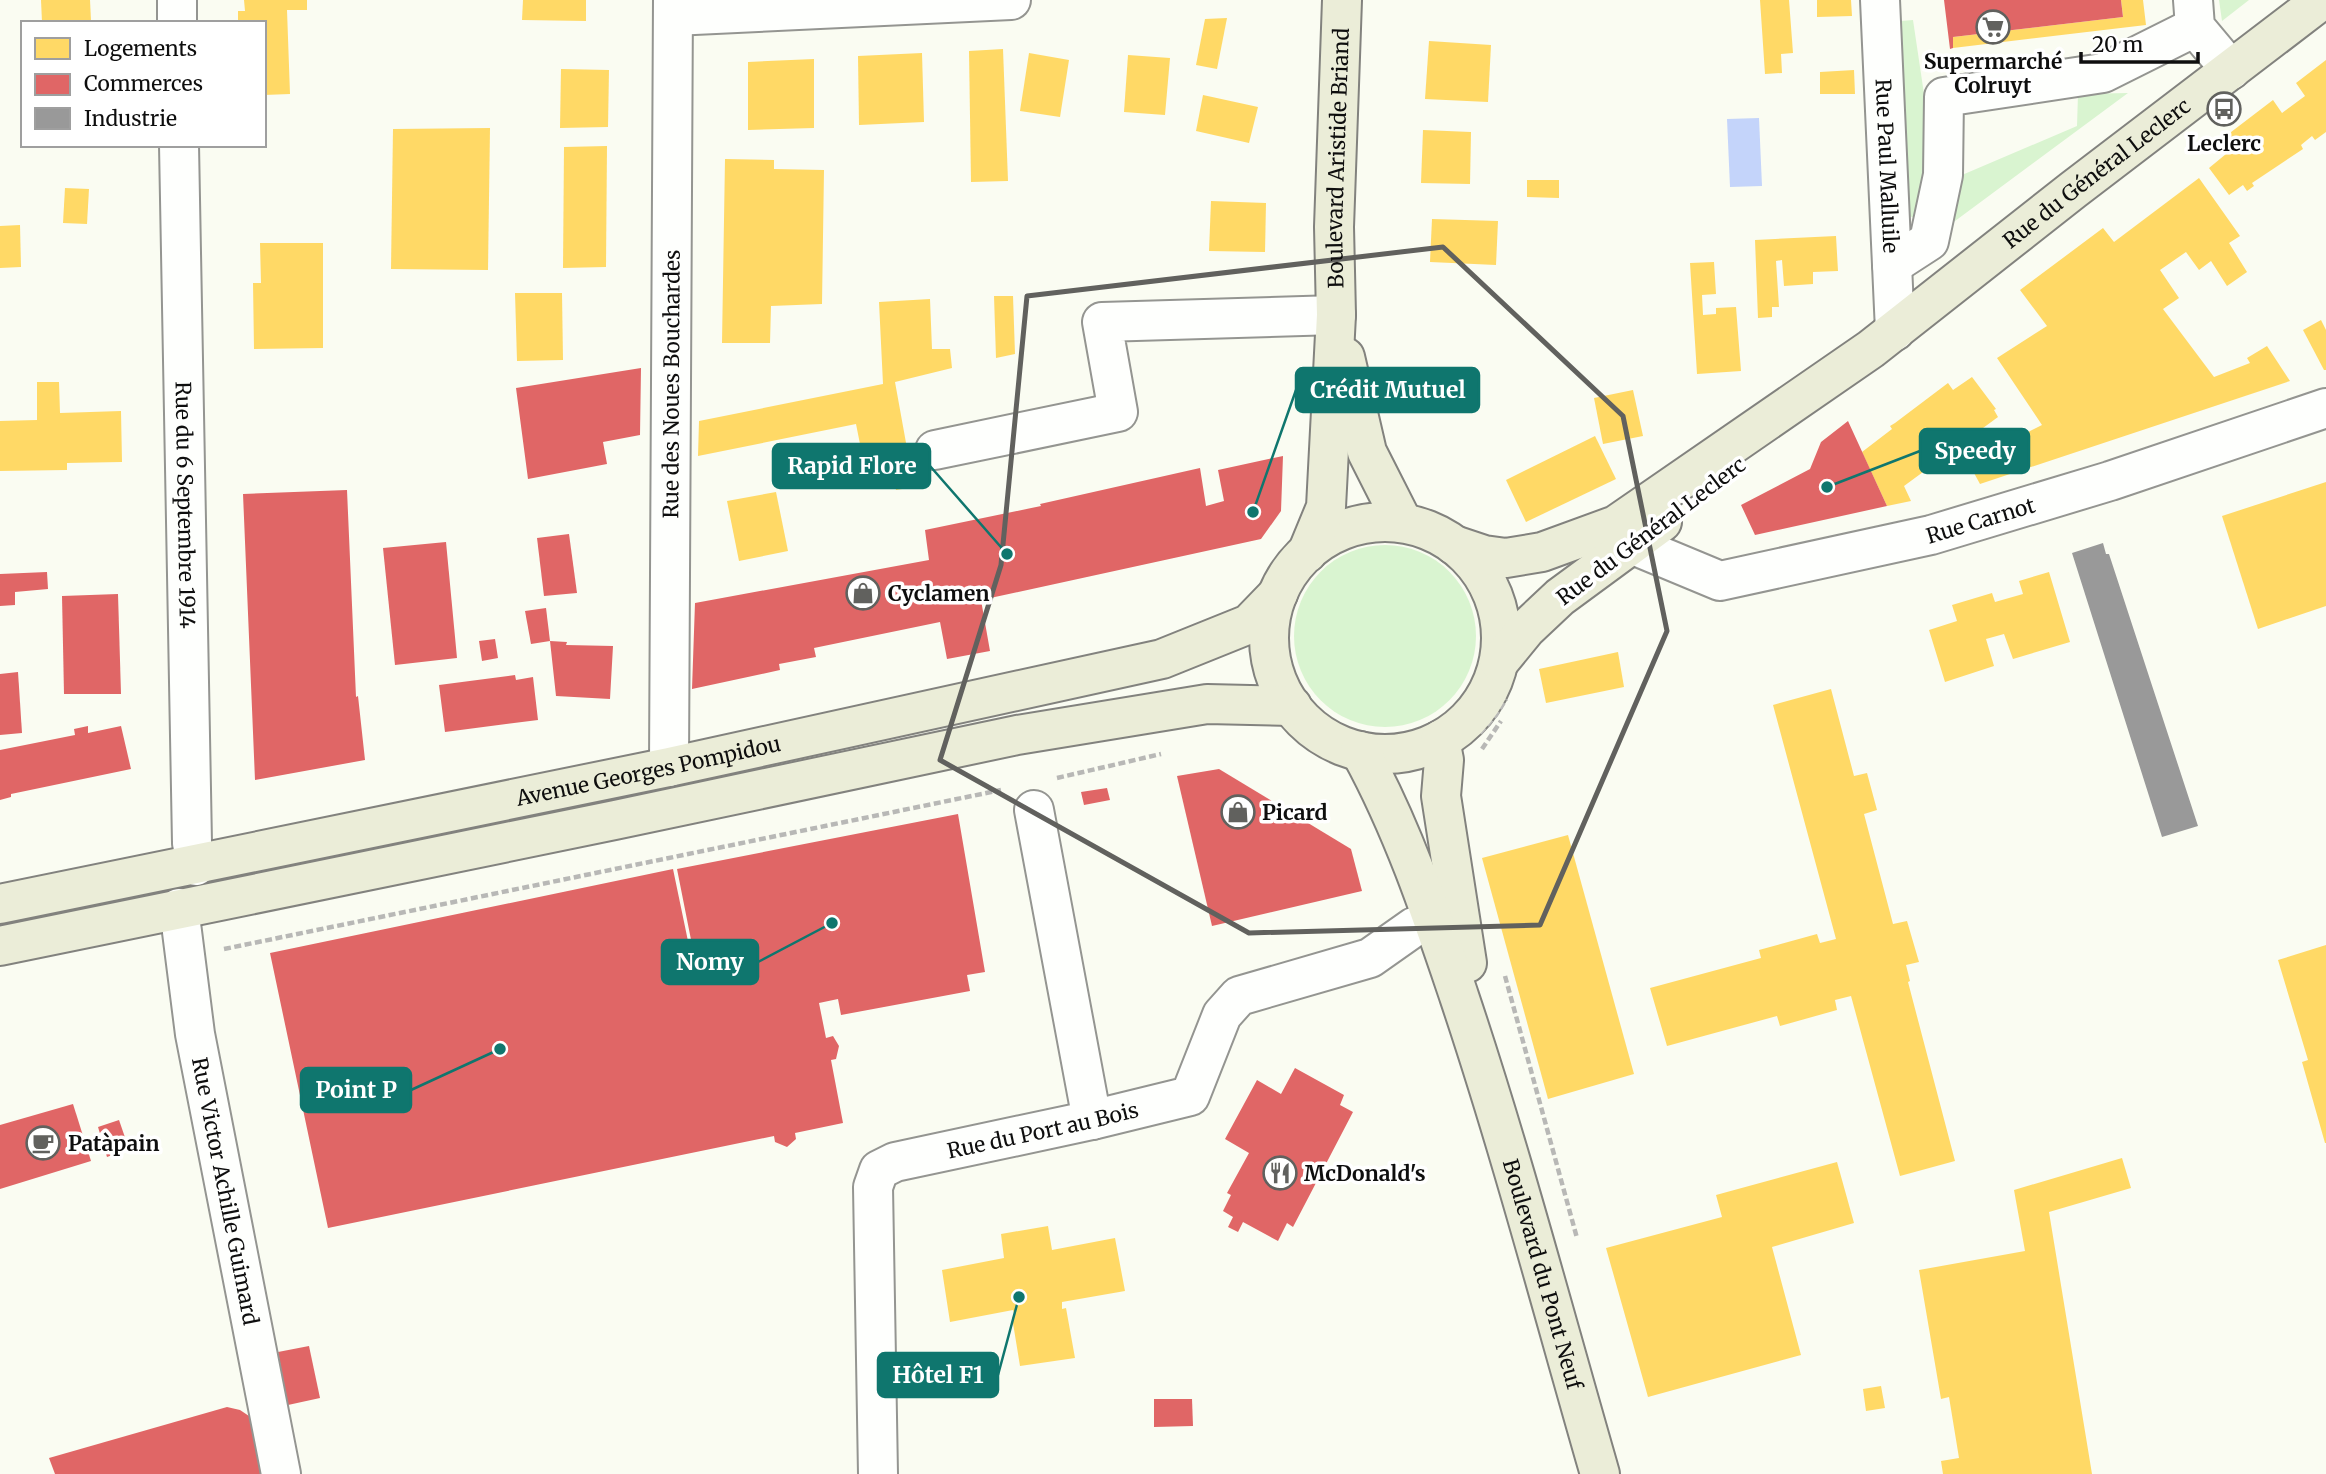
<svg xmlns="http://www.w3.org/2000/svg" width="2326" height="1474" viewBox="0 0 2326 1474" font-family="Merriweather,serif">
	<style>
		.green { fill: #d9f4d0 }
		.water { fill: #c4d4fa }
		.homes { fill: #ffd966 }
		.shops { fill: #e06666 }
		.industry { fill: #999 }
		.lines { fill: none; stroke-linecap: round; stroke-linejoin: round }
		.minor-casing { stroke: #949591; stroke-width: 42 }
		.major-casing { stroke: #82827e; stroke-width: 42 }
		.path { stroke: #b8b8b6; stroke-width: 4.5; stroke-dasharray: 7 3.5; stroke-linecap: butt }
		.minor { stroke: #fefffd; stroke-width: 38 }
		.major { stroke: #ebedd8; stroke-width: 38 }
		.marked { fill: none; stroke: #61615e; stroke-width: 5; stroke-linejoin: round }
		.labels { text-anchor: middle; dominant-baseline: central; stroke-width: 7; stroke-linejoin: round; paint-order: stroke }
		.poi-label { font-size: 21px; font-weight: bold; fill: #0e0e0e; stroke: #fff; text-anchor: start }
		.street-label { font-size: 21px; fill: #0e0e0e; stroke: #fff }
		.leader { fill: none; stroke: #0f766e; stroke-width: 2.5 }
		.callout-dot { fill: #0f766e; stroke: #fff; stroke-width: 2.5 }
		.callout { fill: #0f766e; stroke: #0f766e; stroke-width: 2.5 }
		.callout-label { font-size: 23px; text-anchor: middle; font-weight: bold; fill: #fff }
	</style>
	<rect width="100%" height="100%" fill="#fafcf2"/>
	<g class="green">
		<polygon points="2219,0 2249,0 2222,21"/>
		<polygon points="1913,20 1931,141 1918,219 1909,216 1901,21"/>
		<polygon points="2128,93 1951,224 1962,175 2077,126 2078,94"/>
		<circle cx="1385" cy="636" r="91"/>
	</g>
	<polygon class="water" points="1759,118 1762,186 1730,187 1727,119"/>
	<g class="homes">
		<polygon points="41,0 90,0 91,21 42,22"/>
		<polygon points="244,0 307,0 307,10 287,10 290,94 264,95 264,23 238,23 238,11 245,11"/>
		<polygon points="523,0 586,0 586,21 522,20"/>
		<polygon points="1760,0 1789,0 1793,53 1781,54 1782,73 1765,74"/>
		<polygon points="1817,0 1851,0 1852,16 1817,17"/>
		<polygon points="2121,0 2143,0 2146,25 1953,48 1953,37 2123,17"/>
		<polygon points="1227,18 1217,69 1196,65 1205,19"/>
		<polygon points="1429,41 1491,45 1488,102 1425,99"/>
		<polygon points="1003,49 1008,181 971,182 969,51"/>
		<polygon points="922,53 924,122 859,125 858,56"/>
		<polygon points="1029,53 1069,60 1060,117 1020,111"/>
		<polygon points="1128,55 1170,58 1165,115 1124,112"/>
		<polygon points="814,59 814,128 748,130 748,62"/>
		<polygon points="2326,60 2326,132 2315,140 2312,136 2301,145 2303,149 2252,183 2254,186 2247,191 2243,185 2229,195 2209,168 2226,154 2218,142 2273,100 2282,113 2305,96 2296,83"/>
		<polygon points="561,69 609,70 608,127 560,128"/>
		<polygon points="1854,70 1855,94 1820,94 1820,72"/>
		<polygon points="1203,95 1258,107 1249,143 1196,131"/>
		<polygon points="490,128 488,270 391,269 393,129"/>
		<polygon points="1423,130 1471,132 1470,184 1421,183"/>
		<polygon points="607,146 606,267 563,268 564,147"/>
		<polygon points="725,159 774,160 774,169 824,170 822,304 771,306 770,343 722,343"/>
		<polygon points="2199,178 2240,236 2229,243 2247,272 2227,286 2211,261 2199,270 2186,252 2160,270 2179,298 2163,309 2214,377 2250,363 2247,358 2267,346 2290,381 1980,484 1974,473 1998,460 1992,450 2042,425 1997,358 2047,326 2020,290 2103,228 2114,242"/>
		<polygon points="1527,180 1559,180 1559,198 1527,197"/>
		<polygon points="65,188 89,189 87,224 63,223"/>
		<polygon points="1211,201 1266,203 1265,252 1209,251"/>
		<polygon points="1432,219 1498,221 1496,265 1430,262"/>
		<polygon points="20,225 21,267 0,268 0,226"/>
		<polygon points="1836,236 1838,271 1813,272 1813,284 1784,286 1782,260 1776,261 1779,307 1772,307 1772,317 1758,318 1755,240"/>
		<polygon points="260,243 323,243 323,348 254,349 253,283 261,283"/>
		<polygon points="1714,262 1716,294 1702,295 1703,315 1716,314 1716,308 1736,307 1741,371 1697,374 1690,263"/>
		<polygon points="515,293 562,293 563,360 517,361"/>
		<polygon points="994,296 1013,296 1015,354 996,358"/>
		<polygon points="930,299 932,349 950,349 952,368 895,382 914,487 896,490 893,474 867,479 856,424 698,456 699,421 883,384 879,302"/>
		<polygon points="2321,320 2326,330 2326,370 2324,370 2303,330"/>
		<polygon points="1972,377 1996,409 1994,410 1998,417 1904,486 1911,501 1887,506 1862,452 1892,429 1890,426 1895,423 1948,383 1953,390"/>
		<polygon points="37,382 59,382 60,413 121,411 122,462 67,463 67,470 0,471 0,421 37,420"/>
		<polygon points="1633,390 1643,436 1603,444 1594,398"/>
		<polygon points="1595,436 1616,479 1526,522 1506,480"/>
		<polygon points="2326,482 2326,606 2258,629 2222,516"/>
		<polygon points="776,492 788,551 739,561 727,501"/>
		<polygon points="2049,572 2070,642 2013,659 2004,634 1986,639 1994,666 1945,682 1929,630 1957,621 1952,605 1992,593 1995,602 2023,594 2019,581"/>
		<polygon points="1618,652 1624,687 1546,703 1539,669"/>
		<polygon points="1831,689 1854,776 1867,773 1877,810 1864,814 1893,924 1907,921 1919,962 1906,965 1910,981 1908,982 1955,1161 1900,1176 1851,996 1835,1000 1837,1010 1780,1026 1777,1016 1667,1046 1650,988 1761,958 1759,950 1817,934 1820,943 1836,939 1773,705"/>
		<polygon points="1568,835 1634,1074 1548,1099 1482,858"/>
		<polygon points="2326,945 2326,1143 2325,1143 2302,1062 2308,1060 2278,960"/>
		<polygon points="2122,1158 2131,1188 2049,1212 2092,1474 1943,1474 1941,1461 1959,1458 1949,1397 1941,1399 1919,1270 2025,1251 2014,1190"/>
		<polygon points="1837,1162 1854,1223 1772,1247 1801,1355 1648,1397 1606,1248 1722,1217 1716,1195"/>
		<polygon points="1048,1226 1052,1250 1115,1238 1125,1291 1062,1302 1062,1309 1066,1308 1075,1358 1020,1366 1012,1317 1015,1316 1013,1310 950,1322 942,1270 1004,1258 1001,1234"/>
		<polygon points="1881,1386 1885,1408 1866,1411 1863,1389"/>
	</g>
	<g class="shops">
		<polygon points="1944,0 2121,0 2123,17 1953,37 1953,48 1950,49"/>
		<polygon points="641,368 640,435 603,442 607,464 528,479 516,388"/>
		<polygon points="1848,421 1887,506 1755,535 1741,505 1810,469 1821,442"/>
		<polygon points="1283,456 1281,511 1261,539 981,600 990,651 947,659 940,622 814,648 816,657 779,664 780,670 692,689 695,603 929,560 925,530 1041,506 1040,504 1200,468 1206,506 1224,501 1218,470"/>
		<polygon points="347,490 356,697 358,696 365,760 255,780 243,494"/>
		<polygon points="569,534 577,593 544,596 537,538"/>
		<polygon points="446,542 457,658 395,665 383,548"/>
		<polygon points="47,572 48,589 15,592 15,605 0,606 0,574"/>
		<polygon points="118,594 121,694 64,694 62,596"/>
		<polygon points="546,608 550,641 531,644 525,611"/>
		<polygon points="495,639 498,658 482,661 479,641"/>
		<polygon points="550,641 567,642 566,645 613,646 610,699 556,696"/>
		<polygon points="18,672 22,733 0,735 0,674"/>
		<polygon points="515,675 516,680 533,677 538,720 445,732 439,685"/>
		<polygon points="88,726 88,733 121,726 131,769 11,794 11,797 0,800 0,750 75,735 74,729"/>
		<polygon points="1219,769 1351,849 1362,891 1212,926 1177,776"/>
		<polygon points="1107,788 1110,800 1084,805 1081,792"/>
		<polygon points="958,814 985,972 967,975 970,991 841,1015 838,999 819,1003 826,1038 833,1036 839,1046 836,1059 831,1060 843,1123 795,1133 796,1139 787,1147 775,1142 774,1136 328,1228 270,953 673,869 694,970 697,970 677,869"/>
		<polygon points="1295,1068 1344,1095 1340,1105 1353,1112 1293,1227 1287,1223 1278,1241 1243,1222 1238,1232 1228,1227 1233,1217 1223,1211 1231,1195 1227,1193 1249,1153 1225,1139 1257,1080 1281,1094"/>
		<polygon points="73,1104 91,1161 0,1189 0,1125"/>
		<polygon points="119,1120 129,1149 107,1157 98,1127"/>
		<polygon points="309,1346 320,1398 288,1405 278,1352"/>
		<polygon points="1154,1399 1192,1399 1193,1426 1154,1427"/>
		<polygon points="227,1407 240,1410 249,1416 261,1474 55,1474 49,1458"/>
	</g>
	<polygon class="industry" points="2103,543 2106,554 2109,554 2198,826 2162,837 2072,553"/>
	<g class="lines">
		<defs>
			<g id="minor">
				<polyline points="177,0 177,23"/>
				<path id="s1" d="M1880 0 1895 331"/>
				<polyline points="2193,0 2195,27 2231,70"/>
				<polyline points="673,16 1011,0"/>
				<path id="s2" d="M179 145 192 843 196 866"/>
				<polyline points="1892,265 1929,241 1943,175 1944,97 2103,73 2195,27"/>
				<polyline points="935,450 1118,412 1102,322 1336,315"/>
				<path id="s3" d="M1631 544 1720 581 1931 535 2110 481 2326 408"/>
				<path id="s4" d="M669 767 673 0"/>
				<polyline points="1034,810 1092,1120"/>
				<path id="s5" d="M179 908 195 1034 281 1474"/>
				<path id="s6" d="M878 1474 873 1187 879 1170 895 1162 1092 1120 1190 1096 1222 1015 1239 996 1370 958 1414 927 1434 921"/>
			</g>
			<g id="major">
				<polyline points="1345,357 1367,452 1403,523"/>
				<circle cx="1385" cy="638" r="116"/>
				<path id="s7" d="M1454 545 1484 555 1506 558 1542 552 1616 525 1871 349 2073 190 2322 0"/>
				<path id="s8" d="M1307 553 1326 507 1336 315 1334 227 1342 0"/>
				<polyline points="1499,662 1526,629 1560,597 1662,522"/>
				<polyline points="1440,740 1444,760 1441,796 1467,963"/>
				<path id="s9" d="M1360 751C1403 829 1431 913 1459 996 1512 1154 1554 1315 1600 1474"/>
				<path id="s10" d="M0 904 669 767 1162 659 1249 624 1278 594"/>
				<polyline points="0,946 615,820 1017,735 1207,704 1292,706"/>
			</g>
		</defs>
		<use href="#minor" class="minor-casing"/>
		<use href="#major" class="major-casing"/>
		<g class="path">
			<polyline points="1480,733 1496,715 1506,699"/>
			<polyline points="1307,741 1323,752"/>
			<polyline points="1482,749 1501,721"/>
			<polyline points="1057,778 1161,754"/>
			<polyline points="224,949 1001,790"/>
			<polyline points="1505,976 1577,1238"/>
		</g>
		<use href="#minor" class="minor"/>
		<use href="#major" class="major"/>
	</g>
	<path class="marked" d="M1443 247 1623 416 1667 631 1540 925 1249 933 940 760 1001 565 1027 296Z"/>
	<defs>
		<symbol id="supermarket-ring" viewBox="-11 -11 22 22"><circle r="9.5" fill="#fff" stroke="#61615e" stroke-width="1.5"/><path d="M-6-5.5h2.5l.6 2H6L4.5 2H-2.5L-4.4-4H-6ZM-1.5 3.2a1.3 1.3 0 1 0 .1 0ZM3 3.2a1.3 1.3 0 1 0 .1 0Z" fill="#61615e"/></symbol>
		<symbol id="bus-ring" viewBox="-11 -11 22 22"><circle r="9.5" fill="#fff" stroke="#61615e" stroke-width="1.5"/><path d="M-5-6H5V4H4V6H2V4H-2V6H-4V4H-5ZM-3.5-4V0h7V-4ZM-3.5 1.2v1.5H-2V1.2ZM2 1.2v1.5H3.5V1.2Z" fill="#61615e"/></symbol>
		<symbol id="shop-ring" viewBox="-11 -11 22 22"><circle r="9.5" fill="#fff" stroke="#61615e" stroke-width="1.5"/><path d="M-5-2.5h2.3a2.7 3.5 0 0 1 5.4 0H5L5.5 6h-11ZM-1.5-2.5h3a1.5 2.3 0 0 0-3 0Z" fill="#61615e"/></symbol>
		<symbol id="cafe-ring" viewBox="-11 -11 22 22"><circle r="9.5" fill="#fff" stroke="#61615e" stroke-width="1.5"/><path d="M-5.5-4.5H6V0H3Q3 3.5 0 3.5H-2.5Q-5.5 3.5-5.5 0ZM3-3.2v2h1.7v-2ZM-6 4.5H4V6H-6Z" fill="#61615e"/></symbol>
		<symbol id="restaurant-ring" viewBox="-11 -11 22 22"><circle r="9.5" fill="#fff" stroke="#61615e" stroke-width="1.5"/><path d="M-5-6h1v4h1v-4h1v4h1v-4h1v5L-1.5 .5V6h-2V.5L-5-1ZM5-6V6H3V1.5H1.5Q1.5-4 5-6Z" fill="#61615e"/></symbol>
	</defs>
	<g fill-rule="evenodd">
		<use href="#supermarket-ring" x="1974" y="8" width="38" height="38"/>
		<use href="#bus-ring" x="2205" y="90" width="38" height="38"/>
		<use href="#shop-ring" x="844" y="574" width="38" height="38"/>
		<use href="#shop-ring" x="1219" y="793" width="38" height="38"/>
		<use href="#cafe-ring" x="24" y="1124" width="38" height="38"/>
		<use href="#restaurant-ring" x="1261" y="1154" width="38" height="38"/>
	</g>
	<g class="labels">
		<g class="poi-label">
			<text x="1993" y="61" text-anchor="middle">Supermarché<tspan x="1993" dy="24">Colruyt</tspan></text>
			<text x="2224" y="143" text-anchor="middle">Leclerc</text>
			<text x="888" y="593">Cyclamen</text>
			<text x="1262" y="812">Picard</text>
			<text x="68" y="1143">Patàpain</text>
			<text x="1304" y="1173">McDonald's</text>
		</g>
		<g class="street-label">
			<text stroke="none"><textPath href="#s8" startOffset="399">Boulevard Aristide Briand</textPath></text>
			<text stroke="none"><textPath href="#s1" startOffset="166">Rue Paul Malluile</textPath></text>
			<text stroke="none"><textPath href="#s7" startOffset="765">Rue du Général Leclerc</textPath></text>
			<text stroke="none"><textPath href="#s4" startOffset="383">Rue des Noues Bouchardes</textPath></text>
			<text stroke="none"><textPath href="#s2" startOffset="360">Rue du 6 Septembre 1914</textPath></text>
			<text stroke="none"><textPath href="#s3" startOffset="364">Rue Carnot</textPath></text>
			<text transform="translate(1651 531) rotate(-37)">Rue du Général Leclerc</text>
			<text stroke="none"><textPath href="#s10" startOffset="662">Avenue Georges Pompidou</textPath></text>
			<text stroke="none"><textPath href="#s6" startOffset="474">Rue du Port au Bois</textPath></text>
			<text stroke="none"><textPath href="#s5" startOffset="287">Rue Victor Achille Guimard</textPath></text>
			<text stroke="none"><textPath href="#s9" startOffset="555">Boulevard du Pont Neuf</textPath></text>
		</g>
	</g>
	<path class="leader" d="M1253 512L1296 390M1827 487L1920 451M1007 554L930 466M832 923L758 962M500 1049L411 1090M1019 1297L998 1375"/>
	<g class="callout-dot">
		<circle cx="1253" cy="512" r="7"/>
		<circle cx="1827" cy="487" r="7"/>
		<circle cx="1007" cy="554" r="7"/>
		<circle cx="832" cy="923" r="7"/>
		<circle cx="500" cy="1049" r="7"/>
		<circle cx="1019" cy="1297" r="7"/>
	</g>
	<g class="callout">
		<rect x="1296" y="368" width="183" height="44" rx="7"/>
		<rect x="1920" y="429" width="109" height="44" rx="7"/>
		<rect x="773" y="444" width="157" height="44" rx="7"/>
		<rect x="662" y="940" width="96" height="44" rx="7"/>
		<rect x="301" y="1068" width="110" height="44" rx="7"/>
		<rect x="878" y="1353" width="120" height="44" rx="7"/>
	</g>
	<g class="callout-label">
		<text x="1388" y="398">Crédit Mutuel</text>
		<text x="1975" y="459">Speedy</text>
		<text x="852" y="474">Rapid Flore</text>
		<text x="710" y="970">Nomy</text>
		<text x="356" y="1098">Point P</text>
		<text x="938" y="1383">Hôtel F1</text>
	</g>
	<rect x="21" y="21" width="245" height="126" fill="#ffffff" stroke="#9f9f9f" stroke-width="2"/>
	<rect x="35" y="38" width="35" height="21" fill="#ffd966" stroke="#9f9f9f" stroke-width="2"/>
	<text x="84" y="56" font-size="21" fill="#0e0e0e">Logements</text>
	<rect x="35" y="74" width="35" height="21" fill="#e06666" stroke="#9f9f9f" stroke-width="2"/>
	<text x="84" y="91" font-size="21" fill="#0e0e0e">Commerces</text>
	<rect x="35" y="108" width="35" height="21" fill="#999999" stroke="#9f9f9f" stroke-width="2"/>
	<text x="84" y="126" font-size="21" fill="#0e0e0e">Industrie</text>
	<path d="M2081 52v10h117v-10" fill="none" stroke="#0e0e0e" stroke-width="3.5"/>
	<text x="2092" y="52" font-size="21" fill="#0e0e0e" stroke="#ffffff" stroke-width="5" paint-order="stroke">20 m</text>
</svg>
